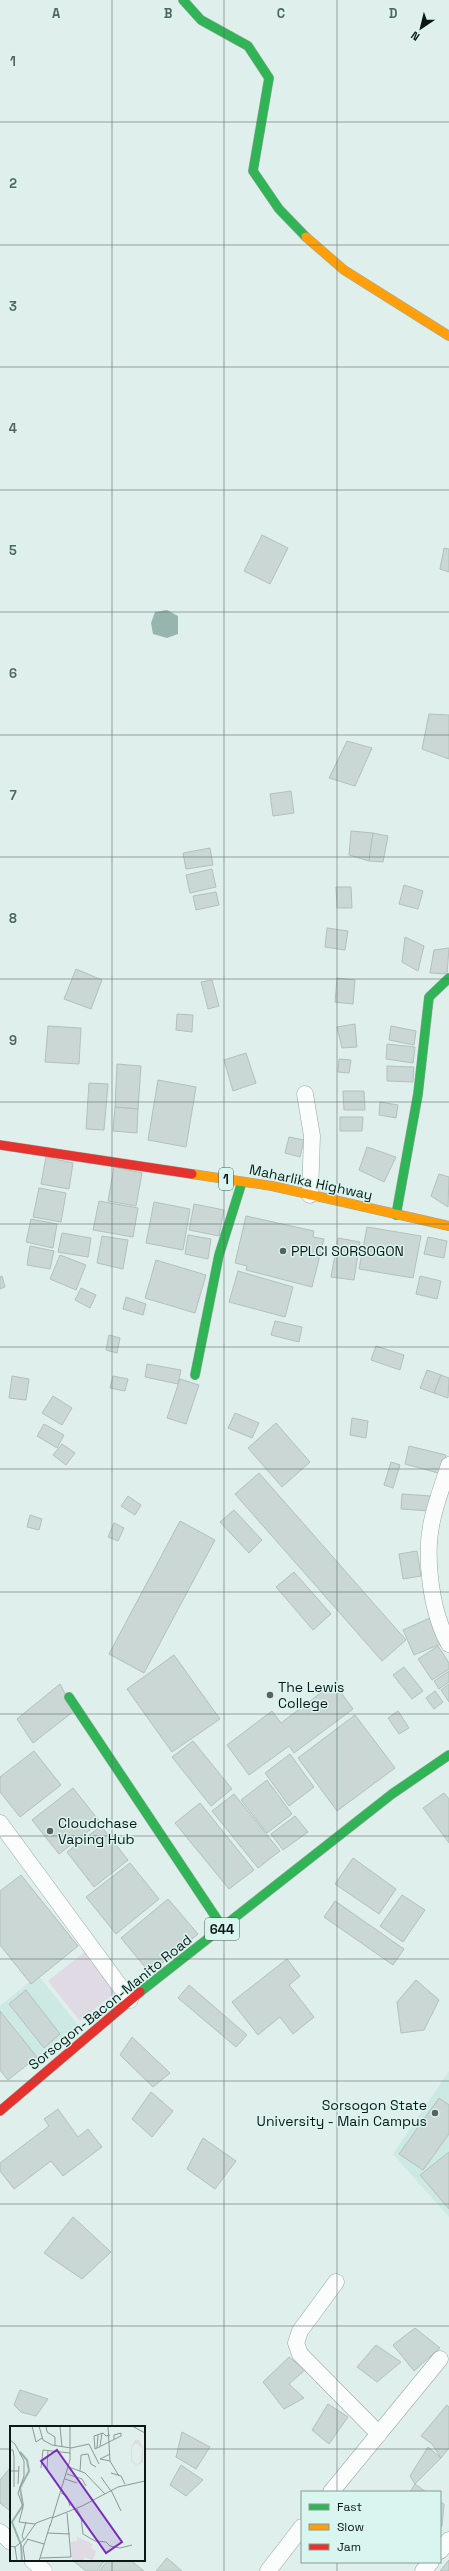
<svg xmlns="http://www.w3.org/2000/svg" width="449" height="2571" viewBox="0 0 449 2571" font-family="'Space Grotesk',sans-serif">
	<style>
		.built { fill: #cde9e3 }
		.green { fill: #e0dae4 }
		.water { fill: #96b5af }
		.building { fill: #cad7d4; stroke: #b3c0bd }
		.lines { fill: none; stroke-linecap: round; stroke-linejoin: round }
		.street-casing { stroke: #9ba8a5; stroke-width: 17 }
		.fast-casing { stroke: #9ba8a5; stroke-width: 10 }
		.slow-casing { stroke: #9ba8a5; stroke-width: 10 }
		.jam-casing { stroke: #9ba8a5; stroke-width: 10 }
		.street { stroke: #fafdfc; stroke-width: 16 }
		.fast { stroke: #30b455; stroke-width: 9 }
		.slow { stroke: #ff9f0a; stroke-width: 9 }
		.jam { stroke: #e5322d; stroke-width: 9 }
		.grid { fill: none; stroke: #566360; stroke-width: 1; stroke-opacity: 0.55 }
		.poi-dot { fill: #566360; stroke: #d9f5ef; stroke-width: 1.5 }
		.labels { text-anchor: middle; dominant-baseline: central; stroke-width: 3; stroke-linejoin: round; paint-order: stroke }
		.shield { fill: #d9f5ef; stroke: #4a5a56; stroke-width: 1 }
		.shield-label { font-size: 13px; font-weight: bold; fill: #0d1715 }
		.street-label { font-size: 14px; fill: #0d1715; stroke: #d9f5ef }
		.poi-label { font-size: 14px; fill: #0d1715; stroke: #d9f5ef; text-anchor: start }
		.inset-river { fill: none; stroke: #96b5af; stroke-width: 2 }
		.inset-road { fill: none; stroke: #8b9996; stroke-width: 1 }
		.view { fill: #7b2cbf; fill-opacity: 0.15; stroke: #7b2cbf; stroke-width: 2 }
		.inset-edge { fill: none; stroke: #0d1715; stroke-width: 2 }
		.grid-label { font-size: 13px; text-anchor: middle; font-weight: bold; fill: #566360; stroke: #d9f5ef; stroke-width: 3; stroke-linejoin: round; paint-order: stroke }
	</style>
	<rect width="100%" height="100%" fill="#dfefec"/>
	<g class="built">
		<polygon points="38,1975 78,2025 37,2057 0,2011 0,2006"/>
		<polygon points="449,2071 449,2217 393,2154"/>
	</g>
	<polygon class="green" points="86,1951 117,1991 80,2021 48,1981"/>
	<polygon class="water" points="167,610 178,616 178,634 167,638 153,634 151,623 155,612"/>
	<g class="building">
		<polygon points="262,535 288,548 270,584 244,571"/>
		<polygon points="444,548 449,549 449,572 440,569"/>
		<polygon points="429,714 449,715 449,759 422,749"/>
		<polygon points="347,741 372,748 355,786 329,778"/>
		<polygon points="291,791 294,813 273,816 270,794"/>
		<polygon points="351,831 373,833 369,861 349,855"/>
		<polygon points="373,833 388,836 383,862 369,861"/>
		<polygon points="210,848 213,865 186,869 183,853"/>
		<polygon points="212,869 216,887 190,893 186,875"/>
		<polygon points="404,885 423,891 418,909 399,904"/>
		<polygon points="336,887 351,887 352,908 337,908"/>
		<polygon points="216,892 219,905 196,910 193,896"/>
		<polygon points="327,928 348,931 345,950 325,947"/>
		<polygon points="405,937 424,946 418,971 402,962"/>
		<polygon points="449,948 447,974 430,973 434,950"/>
		<polygon points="76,969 102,980 91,1009 64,999"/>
		<polygon points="337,978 355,980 353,1004 335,1002"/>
		<polygon points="212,980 219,1006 208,1009 201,982"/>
		<polygon points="177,1014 193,1015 192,1032 176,1030"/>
		<polygon points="355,1024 357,1047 342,1048 337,1027"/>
		<polygon points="48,1026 81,1028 79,1064 45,1062"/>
		<polygon points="391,1026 416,1031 414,1045 389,1040"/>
		<polygon points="387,1044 415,1047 413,1063 386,1059"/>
		<polygon points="246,1053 256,1083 233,1091 224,1060"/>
		<polygon points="339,1059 351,1060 349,1073 338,1072"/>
		<polygon points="117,1064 141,1066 138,1109 115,1107"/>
		<polygon points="387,1066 414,1067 413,1082 387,1081"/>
		<polygon points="158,1080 196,1087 186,1147 148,1140"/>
		<polygon points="89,1083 108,1084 104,1130 86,1129"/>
		<polygon points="343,1091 364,1091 365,1110 344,1110"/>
		<polygon points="380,1102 398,1105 396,1118 379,1115"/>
		<polygon points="115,1107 138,1109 137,1133 113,1131"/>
		<polygon points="340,1117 363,1117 362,1131 340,1131"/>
		<polygon points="289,1137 304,1140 300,1157 285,1153"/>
		<polygon points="367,1147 396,1157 384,1182 359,1170"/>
		<polygon points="46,1157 73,1163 69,1189 41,1184"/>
		<polygon points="114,1167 142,1173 136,1206 108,1201"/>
		<polygon points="439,1174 449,1177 448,1207 431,1196"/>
		<polygon points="39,1188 66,1193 61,1222 33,1217"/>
		<polygon points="99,1201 138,1208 133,1237 93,1230"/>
		<polygon points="154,1202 190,1209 183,1250 146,1243"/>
		<polygon points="194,1204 224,1210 219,1236 189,1230"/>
		<polygon points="246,1216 314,1231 313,1237 324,1239 312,1287 246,1270 247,1266 235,1263"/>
		<polygon points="31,1219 57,1224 53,1248 26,1242"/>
		<polygon points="367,1227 421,1236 413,1278 359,1269"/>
		<polygon points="62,1233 91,1238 88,1257 58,1252"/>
		<polygon points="188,1235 211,1239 208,1259 185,1254"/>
		<polygon points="102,1236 128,1240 123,1269 97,1263"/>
		<polygon points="428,1237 447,1241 444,1258 424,1254"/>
		<polygon points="338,1238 360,1242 354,1280 331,1277"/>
		<polygon points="30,1246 54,1251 50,1269 27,1265"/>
		<polygon points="60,1255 86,1265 76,1290 50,1279"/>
		<polygon points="156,1260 206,1275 195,1313 145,1298"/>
		<polygon points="238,1271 293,1287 285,1317 229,1302"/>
		<polygon points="2,1276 5,1287 0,1289 0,1277"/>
		<polygon points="420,1276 441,1281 437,1299 416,1294"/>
		<polygon points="81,1288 96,1295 90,1308 75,1300"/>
		<polygon points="126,1297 146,1304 143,1315 123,1309"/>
		<polygon points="275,1321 302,1327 299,1342 271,1335"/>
		<polygon points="109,1335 120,1338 117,1353 106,1350"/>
		<polygon points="376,1346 404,1355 400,1370 371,1360"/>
		<polygon points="147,1364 181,1370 178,1384 145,1377"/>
		<polygon points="427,1370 441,1375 434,1393 420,1388"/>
		<polygon points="441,1375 449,1378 448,1398 434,1393"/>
		<polygon points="12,1376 29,1379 26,1400 9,1398"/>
		<polygon points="113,1376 128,1379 125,1391 110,1388"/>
		<polygon points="180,1379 199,1385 186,1424 167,1418"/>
		<polygon points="53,1396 72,1408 62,1425 42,1413"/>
		<polygon points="235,1413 259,1423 252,1438 228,1428"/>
		<polygon points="352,1418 368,1421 366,1438 350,1435"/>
		<polygon points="276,1423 310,1462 282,1487 248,1448"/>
		<polygon points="44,1424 64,1435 57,1448 37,1436"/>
		<polygon points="62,1444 75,1453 66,1465 53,1455"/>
		<polygon points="409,1446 446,1455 442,1474 405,1464"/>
		<polygon points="391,1462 400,1465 393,1488 384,1485"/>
		<polygon points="259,1473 406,1640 382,1661 235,1494"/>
		<polygon points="402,1494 431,1496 430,1511 401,1509"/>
		<polygon points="128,1496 141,1505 135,1515 121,1506"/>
		<polygon points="234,1510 262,1540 249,1553 220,1522"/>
		<polygon points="30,1515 42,1519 39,1530 27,1527"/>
		<polygon points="180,1521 215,1540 144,1673 109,1654"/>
		<polygon points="114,1523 124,1528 118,1541 108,1537"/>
		<polygon points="417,1551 421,1576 403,1579 399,1554"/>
		<polygon points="294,1572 331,1614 313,1630 276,1587"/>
		<polygon points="432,1617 443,1643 414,1655 403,1630"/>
		<polygon points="438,1646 449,1663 449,1669 432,1680 418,1659"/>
		<polygon points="174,1655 220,1719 172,1752 127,1689"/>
		<polygon points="404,1667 423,1691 412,1699 393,1675"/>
		<polygon points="449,1671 449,1682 439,1689 434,1681"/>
		<polygon points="334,1683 353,1709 294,1753 289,1746 249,1775 227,1745 272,1711 281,1723"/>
		<polygon points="60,1684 74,1711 33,1743 17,1719"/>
		<polygon points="449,1684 449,1702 441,1690"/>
		<polygon points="435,1691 443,1702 434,1709 426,1698"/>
		<polygon points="398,1711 409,1728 399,1734 388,1718"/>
		<polygon points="355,1715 395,1768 337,1811 298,1758"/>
		<polygon points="193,1741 232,1789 211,1806 172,1757"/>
		<polygon points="34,1751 61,1785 20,1817 0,1792 0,1777"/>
		<polygon points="290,1754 314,1787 289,1806 265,1773"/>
		<polygon points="267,1780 292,1814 267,1833 241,1800"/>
		<polygon points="73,1788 100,1822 59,1854 32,1820"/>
		<polygon points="444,1793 449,1799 449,1843 423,1808"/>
		<polygon points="234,1794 280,1851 258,1868 212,1811"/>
		<polygon points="200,1803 254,1870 229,1889 175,1823"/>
		<polygon points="295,1816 308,1832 283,1850 271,1834"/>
		<polygon points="101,1826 128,1860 94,1887 67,1852"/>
		<polygon points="353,1858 396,1889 379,1914 335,1884"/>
		<polygon points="130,1863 159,1899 116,1934 86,1897"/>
		<polygon points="21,1875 78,1946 31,1984 0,1945 0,1891"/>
		<polygon points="402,1895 425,1910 403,1942 380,1926"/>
		<polygon points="168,1899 198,1934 150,1973 121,1938"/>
		<polygon points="335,1901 404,1949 393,1965 324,1917"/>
		<polygon points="287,1959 300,1976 289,1985 314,2017 293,2034 280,2017 258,2035 232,2002"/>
		<polygon points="416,1980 439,2000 424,2030 401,2033 397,2002"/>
		<polygon points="189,1985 247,2035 236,2047 178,1998"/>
		<polygon points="26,1990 60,2034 44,2048 9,2004"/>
		<polygon points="0,2011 37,2057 8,2080 0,2070"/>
		<polygon points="132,2037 170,2073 153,2087 120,2055"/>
		<polygon points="151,2092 173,2111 152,2137 132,2119"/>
		<polygon points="439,2098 449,2105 449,2134 423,2170 399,2154"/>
		<polygon points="58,2109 78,2137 88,2129 102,2147 63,2176 51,2161 14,2189 0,2171 0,2163 49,2126 44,2119"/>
		<polygon points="203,2138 236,2161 215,2189 187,2169"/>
		<polygon points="449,2152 449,2209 420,2175"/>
		<polygon points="73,2217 111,2252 82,2279 44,2253"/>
		<polygon points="415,2328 440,2348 414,2371 393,2345"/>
		<polygon points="376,2345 401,2362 377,2382 357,2367"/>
		<polygon points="289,2357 305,2370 289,2384 304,2398 284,2409 263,2382"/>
		<polygon points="20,2390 48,2399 36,2416 21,2412 14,2405"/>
		<polygon points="328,2404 348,2417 329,2444 312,2430"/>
		<polygon points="447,2405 449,2407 449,2448 441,2458 432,2444 421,2436"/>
		<polygon points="182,2432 210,2447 196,2469 176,2457"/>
		<polygon points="428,2447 441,2458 415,2484 410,2476"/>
		<polygon points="181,2465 203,2480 186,2496 170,2485"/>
		<polygon points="10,2468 11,2507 9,2510 0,2503 0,2480"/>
		<polygon points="415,2484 426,2492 410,2492"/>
		<polygon points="440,2502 444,2504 442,2526 440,2527"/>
		<polygon points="167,2558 182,2571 156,2571"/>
		<polygon points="72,2560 105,2560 97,2571 86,2571"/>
		<polygon points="108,2560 130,2560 144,2571 99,2571"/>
		<polygon points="449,2560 449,2571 440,2571"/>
	</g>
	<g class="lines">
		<defs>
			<g id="street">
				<polyline points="305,1094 312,1136 310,1195"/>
				<path d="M449 1465C443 1484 436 1502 432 1521 424 1557 431 1612 449 1644"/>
				<polyline points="0,1823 130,2000"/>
				<polyline points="336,2282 300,2331 296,2343 300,2354 379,2434"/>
				<polyline points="331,2492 440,2359"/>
				<polyline points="0,2532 11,2542"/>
				<polyline points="440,2551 449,2540"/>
				<polyline points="32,2560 44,2571"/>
				<polyline points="268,2571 302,2527"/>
				<polyline points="423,2571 431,2562"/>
			</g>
			<g id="fast">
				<polyline points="183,0 201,20 248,46 269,78 253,171 279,209 306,237"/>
				<polyline points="396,1215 418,1094 429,997 449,978"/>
				<polyline points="195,1375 219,1255 242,1182"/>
				<polyline points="69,1697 223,1928"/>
				<polyline points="140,1992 392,1794 449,1755"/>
			</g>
			<g id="slow">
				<polyline points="306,237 344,270 449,336"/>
				<polyline points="192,1174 272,1186 449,1226"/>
			</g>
			<g id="jam">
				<polyline points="0,1145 192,1174"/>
				<polyline points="0,2111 140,1992"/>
			</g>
		</defs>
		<use href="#street" class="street-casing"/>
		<use href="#fast" class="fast-casing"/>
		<use href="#slow" class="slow-casing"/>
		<use href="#jam" class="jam-casing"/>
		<use href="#street" class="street"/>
		<use href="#fast" class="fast"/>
		<use href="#slow" class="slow"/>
		<use href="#jam" class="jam"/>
	</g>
	<path class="grid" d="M112 0V2427M224 0V2571M337 0V2492M0 122H449M0 245H449M0 367H449M0 490H449M0 612H449M0 735H449M0 857H449M0 979H449M0 1102H449M0 1224H449M0 1347H449M0 1469H449M0 1592H449M0 1714H449M0 1836H449M0 1959H449M0 2081H449M0 2204H449M0 2326H449M0 2449H11M144 2449H449M112 2560V2571M337 2562V2571"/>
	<g class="poi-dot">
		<circle cx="283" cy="1251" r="4"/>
		<circle cx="270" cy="1695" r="4"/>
		<circle cx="50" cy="1831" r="4"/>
		<circle cx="435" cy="2113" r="4"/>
	</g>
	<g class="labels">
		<g class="shield">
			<rect x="219" y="1168" width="14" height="22" rx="3"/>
			<rect x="205" y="1918" width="34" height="22" rx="3"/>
		</g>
		<g class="shield-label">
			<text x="226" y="1179">1</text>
			<text x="222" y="1929">644</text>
		</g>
		<g class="street-label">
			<text transform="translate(311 1182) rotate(12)">Maharlika Highway</text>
			<text transform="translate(110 2002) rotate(-39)">Sorsogon-Bacon-Manito Road</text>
		</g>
		<g class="poi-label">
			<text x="291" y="1251">PPLCI SORSOGON</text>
			<text x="278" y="1687">The Lewis<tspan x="278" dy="16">College</tspan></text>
			<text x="58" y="1823">Cloudchase<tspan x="58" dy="16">Vaping Hub</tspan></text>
			<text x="427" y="2105" text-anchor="end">Sorsogon State<tspan x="427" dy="16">University - Main Campus</tspan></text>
		</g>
	</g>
	<g transform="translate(10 2426)">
		<rect width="135" height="135" fill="#dfefec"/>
		<path d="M125 14H129L133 21V36L127 40 121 35V21ZM126 17 132 22 131 35 127 39 122 34V21ZM67 111 83 118 81 122 86 125 83 134 74 131V135H62L61 116 67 115Z" fill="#e0dae4" fill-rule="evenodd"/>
		<path class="inset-river" d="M10 26 17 34 19 45 10 62 13 79 2 96 11 119 12 135"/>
		<path class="inset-road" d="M22 0 26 16 32 12M29 0 33 14 42 19 61 22 79 18 89 38M36 0 37 6 45 11V20M50 0 52 21M98 0 100 35 109 50M122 0 135 7M100 9 96 10 93 7 84 10 85 23 111 10V7L104 9V13M0 14 5 18 14 35V50L8 67 13 81 9 96 25 98M90 20 92 7M87 22 88 9M0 24H3L4 31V61M100 35 90 33 100 28M0 40V45H9M59 41 75 47 95 68M31 42 33 24 60 27M37 43 38 24M70 45 71 29 78 28 81 38 86 41M101 47 111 50 115 58M57 48 72 53 76 60M91 51 101 65M55 53 67 57M8 58 9 40M101 64 111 85M51 67 57 70 60 80M67 83 71 91 73 108 85 115 96 116 100 120 110 122 122 119M42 92 72 80 108 61 135 55M40 100 60 34V0M38 107 60 108M17 113 34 118M14 114 12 110 16 96M0 120 5 121 14 114 26 97 42 91M5 121 7 135M30 132 61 131 57 87M15 135 13 121 18 113M29 135 40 99"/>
		<path class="view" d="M47 24 112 116 96 127 31 35Z"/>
		<rect width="135" height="135" class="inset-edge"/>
	</g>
	<g class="grid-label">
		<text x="56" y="18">A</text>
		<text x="168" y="18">B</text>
		<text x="281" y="18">C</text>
		<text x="393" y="18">D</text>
		<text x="13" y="66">1</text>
		<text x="13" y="188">2</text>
		<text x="13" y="311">3</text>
		<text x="13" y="433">4</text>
		<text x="13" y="555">5</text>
		<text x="13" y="678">6</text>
		<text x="13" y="800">7</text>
		<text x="13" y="923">8</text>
		<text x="13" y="1045">9</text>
	</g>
	<rect x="301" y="2491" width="140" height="72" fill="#d9f5ef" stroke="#879c98"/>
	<rect x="309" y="2504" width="20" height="6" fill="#30b455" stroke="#879c98"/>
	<text x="337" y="2511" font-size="12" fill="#0d1715">Fast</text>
	<rect x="309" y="2524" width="20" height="6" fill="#ff9f0a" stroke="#879c98"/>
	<text x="337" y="2531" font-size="12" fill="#0d1715">Slow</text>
	<rect x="309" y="2544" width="20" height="6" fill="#e5322d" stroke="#879c98"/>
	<text x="337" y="2551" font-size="12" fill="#0d1715">Jam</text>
	<g transform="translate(421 28) rotate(215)" stroke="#d9f5ef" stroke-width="3" paint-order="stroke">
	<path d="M0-3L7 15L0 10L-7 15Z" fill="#0d1715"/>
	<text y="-6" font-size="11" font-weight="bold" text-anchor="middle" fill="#0d1715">N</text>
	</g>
</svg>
